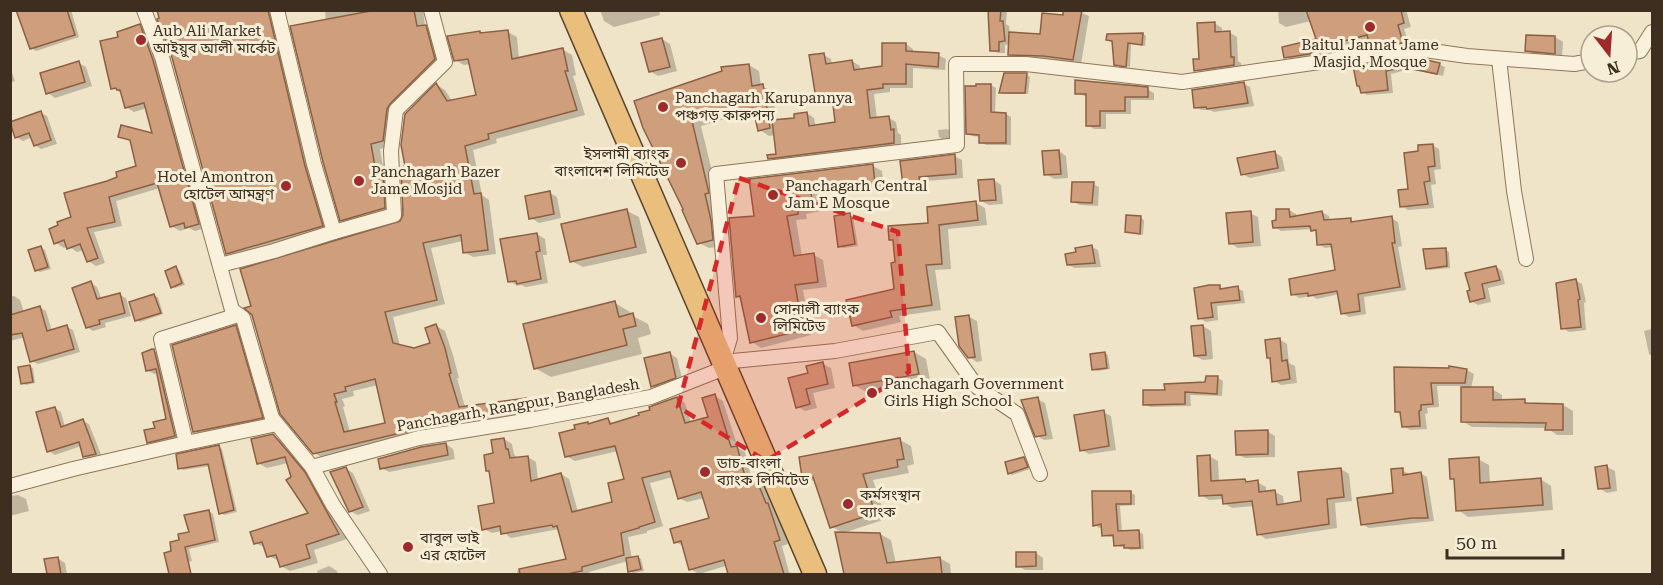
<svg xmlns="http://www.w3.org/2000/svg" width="1663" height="585" viewBox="0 0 1663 585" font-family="'Roboto Serif','Noto Sans Bengali',serif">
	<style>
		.shadow { fill: #0003; fill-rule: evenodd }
		.building { fill: #cf9f7d; stroke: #8d5f41; stroke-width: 1.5; fill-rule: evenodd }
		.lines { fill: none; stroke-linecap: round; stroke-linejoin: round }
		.minor-casing { stroke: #8d765c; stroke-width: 16 }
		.trunk-casing { stroke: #5b4430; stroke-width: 25 }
		.minor { stroke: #faf1dc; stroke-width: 14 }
		.trunk { stroke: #eabe7c; stroke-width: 22 }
		.marked { fill: #d62828; fill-opacity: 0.2; stroke: #d62828; stroke-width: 4.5; stroke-dasharray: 12 8; stroke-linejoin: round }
		.poi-dot { fill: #9e2a2b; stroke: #f7eed8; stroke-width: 2 }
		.labels { text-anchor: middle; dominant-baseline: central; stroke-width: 6; stroke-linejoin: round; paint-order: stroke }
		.poi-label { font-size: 15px; fill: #3d2e20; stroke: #f7eed8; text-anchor: start }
		.street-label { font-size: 15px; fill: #3d2e20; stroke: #f7eed8 }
	</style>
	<rect width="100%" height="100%" fill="#f0e4c8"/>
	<g class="shadow">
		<polygon points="19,10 71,10 79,37 36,51 31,48"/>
		<polygon points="159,10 280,10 332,231 237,259 227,253"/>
		<polygon points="325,10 423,10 425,26 435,32 444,65 399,109 392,146 380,149 384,173 392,178 394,213 351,225 341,220"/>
		<polygon points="600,10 659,10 660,15 614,27 604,21"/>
		<polygon points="989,10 1007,10 1006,24 1009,26 1010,33 1042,35 1064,16 1075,10 1089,16 1081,64 1051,60 1017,58 1009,54 1010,44 1005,45 1005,53 998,53 991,50"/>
		<polygon points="1278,10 1406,10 1411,27 1404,29 1410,46 1379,49 1371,45 1370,40 1336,49 1337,51 1317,58 1293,61 1286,57 1318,40 1311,21 1286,27 1279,23"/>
		<polygon points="1214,23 1222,28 1222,33 1229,32 1237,37 1238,61 1241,63 1242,69 1203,75 1195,70"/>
		<polygon points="140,26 148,31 206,228 195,231 189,228 180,231 171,226 160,188 116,201 122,226 94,232 105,263 96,266 88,261 84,250 77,252 68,246 64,248 56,243 73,218 107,183 138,167 132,142 120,136 154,135 147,108 134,112 126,107 121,93 113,88 120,38"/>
		<path d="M508 32 517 37 519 59 563 50 572 55 576 75 573 76 585 115 496 139 497 143 473 150 482 195 489 200 496 254 473 257 464 252 463 241 431 248 445 304 393 317 400 346 414 350 432 344 436 326 445 331 453 355 459 378H457L465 407 526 399 535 404 536 416 323 458 314 453 281 413 401 223 405 215 407 167 437 85 445 90 452 101 477 96 471 64 464 65 455 60 479 33 483 35ZM378 385 386 424 350 432 343 407 345 406 342 399 354 396 353 391Z"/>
		<polygon points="1143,34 1146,36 1145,46 1131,44 1130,67 1115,64 1114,42 1108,40 1108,35"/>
		<polygon points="1555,37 1563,42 1562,57 1535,55 1527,50"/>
		<polygon points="662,39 670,44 677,71 658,76 650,71"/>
		<polygon points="906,44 913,49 913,53 938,55 946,59 945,70 913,68 913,88 890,88 890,92 874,94 877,119 889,118 896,122 898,133 901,135 901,147 777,162 769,158 777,155 775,135 769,136 760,130 755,114 745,113 701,126 718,196 722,246 709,248 699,243 685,210 644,127 749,65 759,71 761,86 772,91 777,121 796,119 807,113 814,118 816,127 837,123 834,101 825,102 818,98 824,55 831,59 832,64 852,61 860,66 860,70 884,67"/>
		<polygon points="79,63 86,67 92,86 55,98 48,93"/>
		<polygon points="1439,64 1445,67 1443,76 1410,69 1391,74 1393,93 1367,95 1362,92 1355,68"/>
		<polygon points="10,67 15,81 10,83"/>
		<polygon points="1005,75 1027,75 1030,77 1028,94 1004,94 1001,93"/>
		<polygon points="1244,84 1250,87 1254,106 1214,112 1210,110 1201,110 1195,107"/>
		<polygon points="977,85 991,85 996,88 995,114 1006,114 1011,117 1011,145 986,145 980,142 980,137 973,136 967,133"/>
		<polygon points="1147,89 1154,93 1154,100 1131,100 1131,114 1106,114 1106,129 1094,129 1087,125 1087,97 1077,93"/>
		<polygon points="41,113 47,116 57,144 41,149 35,145 32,137 23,141 16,137"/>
		<polygon points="947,129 951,131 951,138 942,139 939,137 938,130"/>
		<polygon points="1432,145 1439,149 1441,169 1434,170 1436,184 1431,185 1434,208 1408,210 1401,206 1410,190 1420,153"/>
		<polygon points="1059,151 1066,156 1068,178 1054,179 1046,174"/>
		<polygon points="1274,152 1282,157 1285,171 1250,178 1242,174"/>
		<polygon points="954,156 962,160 963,178 926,181 927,188 912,190 904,185"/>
		<polygon points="873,166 882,171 884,190 852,193 843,188 819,192 821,211 806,214 807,219 796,220 802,256 814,255 823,260 827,287 803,290 811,335 761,348 752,342 742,299 737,296 755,217 750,180"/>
		<polygon points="994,180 1001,185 1003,204 989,205 981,201"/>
		<polygon points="1093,184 1099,187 1098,206 1079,205 1073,201"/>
		<polygon points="550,193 557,197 561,218 539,223 531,218"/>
		<polygon points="976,203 985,208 987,225 948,229 951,269 935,270 941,310 899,316 901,322 863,331 853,325 896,290 895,242 891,239 930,225"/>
		<polygon points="1289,210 1296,214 1296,218 1322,212 1329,216 1330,222 1351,220 1356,223 1391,218 1398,222 1402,246 1398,247 1406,290 1364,297 1366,314 1349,317 1342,313 1339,294 1317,299 1312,296 1299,298 1293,294 1337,272 1333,247 1325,248 1318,244 1318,233 1313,229 1281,231 1275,227"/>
		<polygon points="627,211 639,217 647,253 583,267 571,261"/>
		<polygon points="1250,213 1258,217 1261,246 1238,248 1230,243"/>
		<polygon points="850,215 853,217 858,246 843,248 839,246"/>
		<polygon points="1141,218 1144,220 1143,235 1126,232"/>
		<polygon points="537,234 545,239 547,255 543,255 548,283 526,287 521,285 517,286 510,281"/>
		<polygon points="1092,247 1098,250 1101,267 1075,268 1068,265"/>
		<polygon points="41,248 45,250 51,269 40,272 36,270"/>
		<polygon points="1446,250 1449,252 1450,268 1430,270 1427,268 1425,251"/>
		<polygon points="1496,267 1502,271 1505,284 1488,288 1491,302 1478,305 1471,301 1469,292"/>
		<polygon points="176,268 179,270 185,285 175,288 172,286"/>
		<polygon points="1575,280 1582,284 1586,302 1584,303 1586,330 1569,332 1563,328"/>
		<polygon points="91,283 97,287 102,300 120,295 126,298 131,316 105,323 106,327 93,331 87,327"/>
		<polygon points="1219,287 1224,289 1237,288 1243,291 1245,303 1217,306 1218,320 1206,322 1199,318"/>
		<polygon points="14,296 20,300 24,312 39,307 46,311 52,331 67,327 73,330 80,352 38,364 32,361 25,337 10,341 10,297"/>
		<polygon points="154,296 158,297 163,314 140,322 137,320"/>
		<polygon points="615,303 630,312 631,315 648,324 651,334 638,338 642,354 551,377 535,368"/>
		<polygon points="969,317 977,321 982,361 977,362 969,357"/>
		<polygon points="1203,326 1211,331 1213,359 1203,360 1195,356"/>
		<polygon points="236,327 243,331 269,421 201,436 194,431"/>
		<polygon points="1652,329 1652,356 1649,354 1644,331"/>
		<polygon points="1279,339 1287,344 1289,363 1295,366 1297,383 1281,385 1274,381 1271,359 1268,357"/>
		<polygon points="154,351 160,354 181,439 155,445 149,442 168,420 159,373 154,374 147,370"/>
		<polygon points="914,352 926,359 930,380 866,392 854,385"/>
		<polygon points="669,353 677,358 682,378 660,391 652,386"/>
		<polygon points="1105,353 1108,355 1110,369 1097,371 1094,369"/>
		<polygon points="823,364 831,368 835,388 813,393 817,408 805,411 798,407 810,374"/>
		<polygon points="29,366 33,368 35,383 26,385 22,383"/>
		<polygon points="1451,367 1467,370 1474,374 1471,389 1492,389 1502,395 1502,401 1524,401 1532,405 1563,405 1573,411 1573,435 1557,435 1547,428 1472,427 1462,421 1462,386 1437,386 1439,407 1427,408 1428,413 1425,414 1427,429 1410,430 1403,426 1402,415 1396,411 1395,369 1450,369"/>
		<polygon points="1218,378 1223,381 1222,396 1190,395 1191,406 1150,407 1144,404 1207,384"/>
		<polygon points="715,396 723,401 738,448 745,452 753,484 757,483 766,488 773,507 776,509 788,544 782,546 789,572 793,574 747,574 745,566 729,565 699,574 690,569 684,547 676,542 711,519 704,498 687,502 679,498 673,477 650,483 663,526 647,531 647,533 628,537 632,559 638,557 641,559 644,571 633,573 630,571 628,561 589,572 590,574 518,574 517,571 568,560 559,529 511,538 502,531 492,533 484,529 495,505 495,454 504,439 512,444 514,454 517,458 528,457 536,462 538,480 561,474 569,479 578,512 614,503 626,481 618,451 575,461 566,456 577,430 588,424 590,425 608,420 615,424 652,411 677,398 685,403 691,423 710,418"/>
		<polygon points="1037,399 1045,403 1053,439 1044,440 1037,436"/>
		<polygon points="55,408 61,412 65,427 83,421 89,424 102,457 90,460 84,456 81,446 55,455 49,451"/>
		<polygon points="1103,412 1111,416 1116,450 1089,454 1081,450"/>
		<polygon points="1267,431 1275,436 1275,457 1245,458 1237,454"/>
		<polygon points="273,436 282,441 313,479 347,539 314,550 318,563 290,571 281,566 280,561 268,556 266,548 255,543 310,514 293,478 288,463 267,468 258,463"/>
		<polygon points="900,440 911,446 914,464 907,466 909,473 873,480 886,519 843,533 832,527 817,483 804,476"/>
		<polygon points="446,444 453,449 455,459 389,472 381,468"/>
		<polygon points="218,447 222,449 237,512 224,515 221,513 210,466 183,470 180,468"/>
		<polygon points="1209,456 1218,461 1219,482 1245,480 1250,483 1257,482 1266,487 1266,492 1275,492 1283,496 1284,505 1302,503 1341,469 1349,474 1352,501 1335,503 1337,528 1266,539 1258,534 1254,506 1232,508 1224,503 1224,499 1209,500 1201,495"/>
		<polygon points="1024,459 1027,461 1030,469 1012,475 1009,473"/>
		<polygon points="1478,459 1489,465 1490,483 1540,479 1551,486 1553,510 1468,517 1458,510 1455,480 1451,478"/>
		<polygon points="1607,467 1615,471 1617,491 1607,493 1599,488"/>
		<polygon points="346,469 353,473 370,511 358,515 350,511"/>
		<polygon points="1402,470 1409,474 1420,473 1427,477 1434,521 1369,528 1362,524 1394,494"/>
		<polygon points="1130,492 1135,495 1135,505 1120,506 1122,532 1139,532 1143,534 1144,549 1130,550 1126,547 1120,547 1115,545 1115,537 1108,537 1104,535 1103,527 1099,528 1095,525 1094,493"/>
		<polygon points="18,495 26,499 29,511 10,516 10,496"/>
		<polygon points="209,511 213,514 219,542 189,549 192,561 179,564 181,542"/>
		<polygon points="880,534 891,540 896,564 940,558 950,564 951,574 848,574 845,572"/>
		<polygon points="1036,553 1043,558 1043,570 1025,570 1017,566"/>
		<polygon points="57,558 65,563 67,574 49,574 46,561"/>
		<polygon points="329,566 337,571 338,574 318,574 317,571"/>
	</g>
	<g class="building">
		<polygon points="16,10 67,10 75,35 30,49"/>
		<polygon points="157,10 268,10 305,166 323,226 226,254 171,54 157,19 159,18"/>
		<polygon points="376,10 414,10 417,26 426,25 435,59 390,104 387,109 383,141 371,144 376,172 383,171 385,208 340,221 323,162 290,26"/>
		<polygon points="988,10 1001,10 1000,21 1003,21 1005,41 999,42 999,51 990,51"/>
		<polygon points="1063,10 1082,10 1073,60 1043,56 1008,55 1009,32 1040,34 1042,13 1063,15"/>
		<polygon points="1306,10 1401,10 1404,23 1398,25 1403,43 1370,46 1367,35 1329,45 1330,47 1309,54 1284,58 1282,47 1316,39"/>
		<polygon points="1215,22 1215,32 1230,31 1231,57 1234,57 1234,65 1194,71 1193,59 1199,59 1197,23"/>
		<polygon points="140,24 153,60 199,224 185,228 184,223 170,227 157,183 109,197 115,222 87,228 98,258 87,262 80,244 67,249 64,240 54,244 49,229 58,225 57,222 71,217 64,193 107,181 117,177 116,172 136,166 130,140 118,137 121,125 152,133 144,103 125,108 120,90 117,90 116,88 111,89 100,41 118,37 117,32"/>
		<path d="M508 30 512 59 563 48 568 71H565L577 110 488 134 489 139 465 146 474 194 481 193 488 250 463 253 461 235 423 243 437 300 385 312 393 343 414 348 430 343 425 328 436 324 445 348 451 373 449 374 459 407 526 398 528 411 493 415 417 429 313 454 280 414 252 315 244 308 251 306 240 269 400 221 403 215 401 167 405 166 401 145 405 114 436 83 447 101 476 95 468 59 454 61 447 36 480 31V33ZM375 379 385 423 344 432 335 402H337L334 394 346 391 345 387Z"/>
		<polygon points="1143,33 1142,45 1128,43 1126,67 1114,65 1112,41 1106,40 1107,34"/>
		<polygon points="1526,35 1555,36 1555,54 1525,51"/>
		<polygon points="662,38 670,67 649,72 641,43"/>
		<polygon points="882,43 906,43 906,51 939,53 938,67 906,64 906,84 883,84 883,88 867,90 870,118 889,116 891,130 894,129 894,143 768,159 767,155 776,154 772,120 794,118 794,114 807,112 809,126 835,122 832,96 816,99 809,55 824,53 826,64 852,60 854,70 882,66"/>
		<polygon points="1423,59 1440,63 1437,74 1403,67 1386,71 1388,90 1361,93 1359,86 1357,86 1353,66"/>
		<polygon points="79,61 85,82 46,94 40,73"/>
		<polygon points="749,64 752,86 763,84 770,128 758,131 753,108 737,110 737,107 692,121 708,189 709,193 705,194 711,220 713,240 697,244 682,210 683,209 643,128 634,101 722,71 721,67"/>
		<polygon points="1004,73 1027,73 1025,93 999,93"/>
		<polygon points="1075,80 1148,87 1148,97 1125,97 1125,111 1100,111 1100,126 1086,126 1086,94 1075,94"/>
		<polygon points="1244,82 1248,103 1207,109 1206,107 1194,108 1192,90"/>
		<polygon points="976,84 991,84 991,112 1006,113 1006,143 979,143 979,135 966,134 965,86 976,86"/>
		<polygon points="41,111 51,140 34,146 29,133 15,138 10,122"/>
		<polygon points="1433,144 1435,166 1428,167 1430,181 1424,182 1428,204 1400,207 1398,190 1408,189 1404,153 1418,151 1418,145"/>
		<polygon points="1059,150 1061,174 1044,175 1042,151"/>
		<polygon points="1275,151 1278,168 1241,175 1237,158"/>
		<polygon points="955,154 956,174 919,177 920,184 903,186 900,161"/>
		<polygon points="873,164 875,185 842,189 841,182 810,187 813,206 798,209 798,214 787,216 794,256 814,253 818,282 795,285 803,330 750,343 740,296 736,297 729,218 754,216 749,179"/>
		<polygon points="994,179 996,200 980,201 978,180"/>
		<polygon points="1072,182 1094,182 1092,203 1071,202"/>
		<polygon points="550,191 554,214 529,219 525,196"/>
		<polygon points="976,201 978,220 939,225 942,264 926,265 932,305 890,311 892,317 852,326 846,300 894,289 891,263 895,262 893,240 889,240 888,226 928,223 927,207"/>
		<polygon points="627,209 636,247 570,262 561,224"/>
		<polygon points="1276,209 1289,209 1290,217 1322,211 1324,220 1351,218 1351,222 1392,216 1395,243 1392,243 1400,287 1358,294 1360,311 1341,314 1337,291 1308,296 1308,293 1291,295 1289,279 1335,270 1331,244 1317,245 1316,230 1311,231 1310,226 1273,228 1272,221 1276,220"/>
		<polygon points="1251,211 1253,242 1229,244 1226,213"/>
		<polygon points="850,213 855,244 838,247 834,216"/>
		<polygon points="1126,215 1141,216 1140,234 1125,232"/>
		<polygon points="537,233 540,251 536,252 541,279 517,284 516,281 508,282 500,239"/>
		<polygon points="1092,245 1095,263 1067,265 1065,254 1076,252 1075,248"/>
		<polygon points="41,246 48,267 35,271 28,250"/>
		<polygon points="1446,248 1447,266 1426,269 1423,249"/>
		<polygon points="176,266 182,283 171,288 165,271"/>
		<polygon points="1496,266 1500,280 1482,284 1485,298 1470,302 1467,291 1470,290 1465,273"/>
		<polygon points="1576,279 1580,299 1578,300 1581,327 1561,329 1556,283"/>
		<polygon points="91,281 97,299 120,293 125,313 99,320 100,324 86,328 72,288"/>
		<polygon points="1209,285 1220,285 1220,289 1238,286 1240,300 1211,303 1213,317 1198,319 1194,288"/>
		<polygon points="154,294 161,313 135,321 129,302"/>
		<polygon points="615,301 619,317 633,313 636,326 623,329 627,345 534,369 523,324"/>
		<polygon points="40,306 47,331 67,325 74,349 30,362 22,333 10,335 10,315"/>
		<polygon points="969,315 975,357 968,358 959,346 955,317"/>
		<polygon points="236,325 263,418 193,432 172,345"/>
		<polygon points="1203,325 1206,355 1194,356 1191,326"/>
		<polygon points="1280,338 1282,361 1287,360 1290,379 1272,382 1270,358 1267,358 1265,340"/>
		<polygon points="152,349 154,349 175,436 147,443 144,430 155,428 153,422 166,419 156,369 146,371 142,353"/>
		<polygon points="914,351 919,374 853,386 849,363"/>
		<polygon points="670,352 676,378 651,387 644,358"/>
		<polygon points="1105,352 1107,368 1092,370 1090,354"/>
		<polygon points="823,362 828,384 806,389 810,404 796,408 788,378 808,373 806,366"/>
		<polygon points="30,365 33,382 21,384 18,367"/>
		<polygon points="1449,366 1467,369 1465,383 1431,383 1433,404 1421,405 1421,410 1419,411 1420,426 1402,427 1400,412 1395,412 1394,367 1449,368"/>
		<polygon points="1206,376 1218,376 1217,394 1185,392 1185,404 1143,405 1143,390 1165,390 1164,384 1205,382"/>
		<polygon points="1461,387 1493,387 1493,400 1525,399 1525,403 1563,404 1563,430 1545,430 1546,423 1461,422"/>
		<polygon points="715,394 731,447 737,446 747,484 757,481 766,503 768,503 780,540 774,542 784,574 728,574 724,560 689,570 681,541 674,543 670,529 709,518 701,492 678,499 670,471 642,478 655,522 639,527 639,528 621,533 624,555 582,567 582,571 567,574 520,574 519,569 566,559 557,526 553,527 552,525 501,534 500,526 482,530 478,506 494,503 489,471 486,471 484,455 493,453 491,440 504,438 506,449 508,449 510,458 528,456 531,481 561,473 572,512 612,502 608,483 624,479 615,446 565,457 559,433 575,429 574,425 588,422 588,424 608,418 610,424 639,415 638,413 650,410 649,407 677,397 685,423 708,417 702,398"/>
		<polygon points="1038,397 1046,435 1035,437 1021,400"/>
		<polygon points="55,407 61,427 83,419 96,454 83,457 79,442 47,452 36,412"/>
		<polygon points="1104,410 1109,446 1080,451 1074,415"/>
		<polygon points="1268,430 1268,454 1236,455 1235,431"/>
		<polygon points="273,434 305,472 339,534 306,545 310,558 280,567 276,555 267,557 262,542 254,544 250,532 308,513 286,480 291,477 285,457 257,464 251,439"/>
		<polygon points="900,438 904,459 897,460 898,467 863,474 875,513 830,528 813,477 802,477 799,457"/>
		<polygon points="446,443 448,455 380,469 378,459 421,447"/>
		<polygon points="219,445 234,510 219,514 208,464 178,469 176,454"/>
		<polygon points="1210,455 1211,481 1245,479 1246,482 1258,480 1259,492 1275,490 1277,505 1301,501 1298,472 1341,468 1344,497 1327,499 1329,524 1257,535 1252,501 1223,504 1222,495 1199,496 1197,456"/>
		<polygon points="1024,457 1028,467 1008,474 1005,462"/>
		<polygon points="1479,457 1480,483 1541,478 1543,505 1456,511 1454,479 1450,479 1449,459"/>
		<polygon points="1607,465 1610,488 1598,489 1595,467"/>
		<polygon points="346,467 363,507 349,512 330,472"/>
		<polygon points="1403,468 1403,475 1421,472 1428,518 1412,518 1361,525 1357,498 1393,493 1391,469"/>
		<polygon points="1092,491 1131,491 1131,504 1116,504 1118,531 1139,530 1140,548 1124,548 1124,545 1114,546 1113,535 1102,536 1101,524 1093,526"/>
		<polygon points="209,510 215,540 185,547 191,574 169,574 164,553 171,551 170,542 179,540 178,534 189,532 184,515"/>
		<polygon points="835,532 880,533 887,563 940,557 942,574 844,574"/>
		<polygon points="1016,552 1036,552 1036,566 1016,567"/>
		<polygon points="638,556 641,569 628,572 626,558"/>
		<polygon points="58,557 61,574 47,574 44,559"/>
	</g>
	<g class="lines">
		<defs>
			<g id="minor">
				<polyline points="144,10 162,57 232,310 243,318 272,418 312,467 419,438 530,420 651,397 717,371 723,362 730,338 716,174 957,145 956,64 1026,64 1182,82 1375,54 1425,50 1467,56 1574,64 1591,61"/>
				<polyline points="1627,53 1640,51 1652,32"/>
				<polyline points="1499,59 1514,191 1526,259"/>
				<polyline points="334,232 394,215 391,151 396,110 445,62 431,10"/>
				<polyline points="220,265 274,251 334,232 314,164 277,10"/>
				<polyline points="238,315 161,339 186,443 277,424"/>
				<polyline points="723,362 835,351 938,332 977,387 1017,414 1040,474"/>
				<polyline points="312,467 333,505 380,574"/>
				<polyline points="10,486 73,469 186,443"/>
			</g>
			<polyline id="trunk" points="571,10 815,574"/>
		</defs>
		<use href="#minor" class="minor-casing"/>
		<use href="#trunk" class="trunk-casing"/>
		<use href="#minor" class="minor"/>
		<use href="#trunk" class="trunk"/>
	</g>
	<path class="marked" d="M739 178 898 232 909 372 766 461 678 407Z"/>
	<g class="poi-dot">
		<circle cx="1370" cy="27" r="6"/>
		<circle cx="141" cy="40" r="6"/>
		<circle cx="663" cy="107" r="6"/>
		<circle cx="681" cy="163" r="6"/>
		<circle cx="359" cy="181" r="6"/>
		<circle cx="286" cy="186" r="6"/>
		<circle cx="773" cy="195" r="6"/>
		<circle cx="761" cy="318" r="6"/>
		<circle cx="872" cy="393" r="6"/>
		<circle cx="705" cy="472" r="6"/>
		<circle cx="848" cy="504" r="6"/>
		<circle cx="408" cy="547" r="6"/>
	</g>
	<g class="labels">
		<g class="poi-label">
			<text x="153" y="31">Aub Ali Market<tspan x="153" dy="17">আইয়ুব আলী মার্কেট</tspan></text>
			<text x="1370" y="45" text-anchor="middle">Baitul Jannat Jame<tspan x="1370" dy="17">Masjid, Mosque</tspan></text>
			<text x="675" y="98">Panchagarh Karupannya<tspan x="675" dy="17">পঞ্চগড় কারুপন্য</tspan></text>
			<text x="669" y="154" text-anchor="end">ইসলামী ব্যাংক<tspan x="669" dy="17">বাংলাদেশ লিমিটেড</tspan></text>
			<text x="371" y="172">Panchagarh Bazer<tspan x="371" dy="17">Jame Mosjid</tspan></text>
			<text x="274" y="177" text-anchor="end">Hotel Amontron<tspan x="274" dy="17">হোটেল আমন্ত্রণ</tspan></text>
			<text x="785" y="186">Panchagarh Central<tspan x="785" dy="17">Jam E Mosque</tspan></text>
			<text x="773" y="309">সোনালী ব্যাংক<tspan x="773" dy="17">লিমিটেড</tspan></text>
			<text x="884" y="384">Panchagarh Government<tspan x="884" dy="17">Girls High School</tspan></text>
			<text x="717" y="463">ডাচ-বাংলা<tspan x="717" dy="17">ব্যাংক লিমিটেড</tspan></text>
			<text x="860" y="495">কর্মসংস্থান<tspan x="860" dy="17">ব্যাংক</tspan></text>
			<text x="420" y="538">বাবুল ভাই<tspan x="420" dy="17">এর হোটেল</tspan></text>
		</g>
		<g class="street-label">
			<text transform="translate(518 405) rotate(-10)">Panchagarh, Rangpur, Bangladesh</text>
		</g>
	</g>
	<rect width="1663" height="585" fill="none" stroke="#3d2e20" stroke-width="24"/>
	<g transform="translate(1609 54) rotate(163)"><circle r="28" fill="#f7eed8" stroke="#ada18e" stroke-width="1.5"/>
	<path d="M0-4.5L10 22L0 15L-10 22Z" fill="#9e2a2b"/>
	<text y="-9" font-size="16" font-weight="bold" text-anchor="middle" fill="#3d2e20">N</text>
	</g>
	<path d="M1447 549v9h116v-9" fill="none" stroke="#3d2e20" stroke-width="3"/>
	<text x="1456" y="549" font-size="18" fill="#3d2e20" stroke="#f7eed8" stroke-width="4.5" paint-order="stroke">50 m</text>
</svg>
